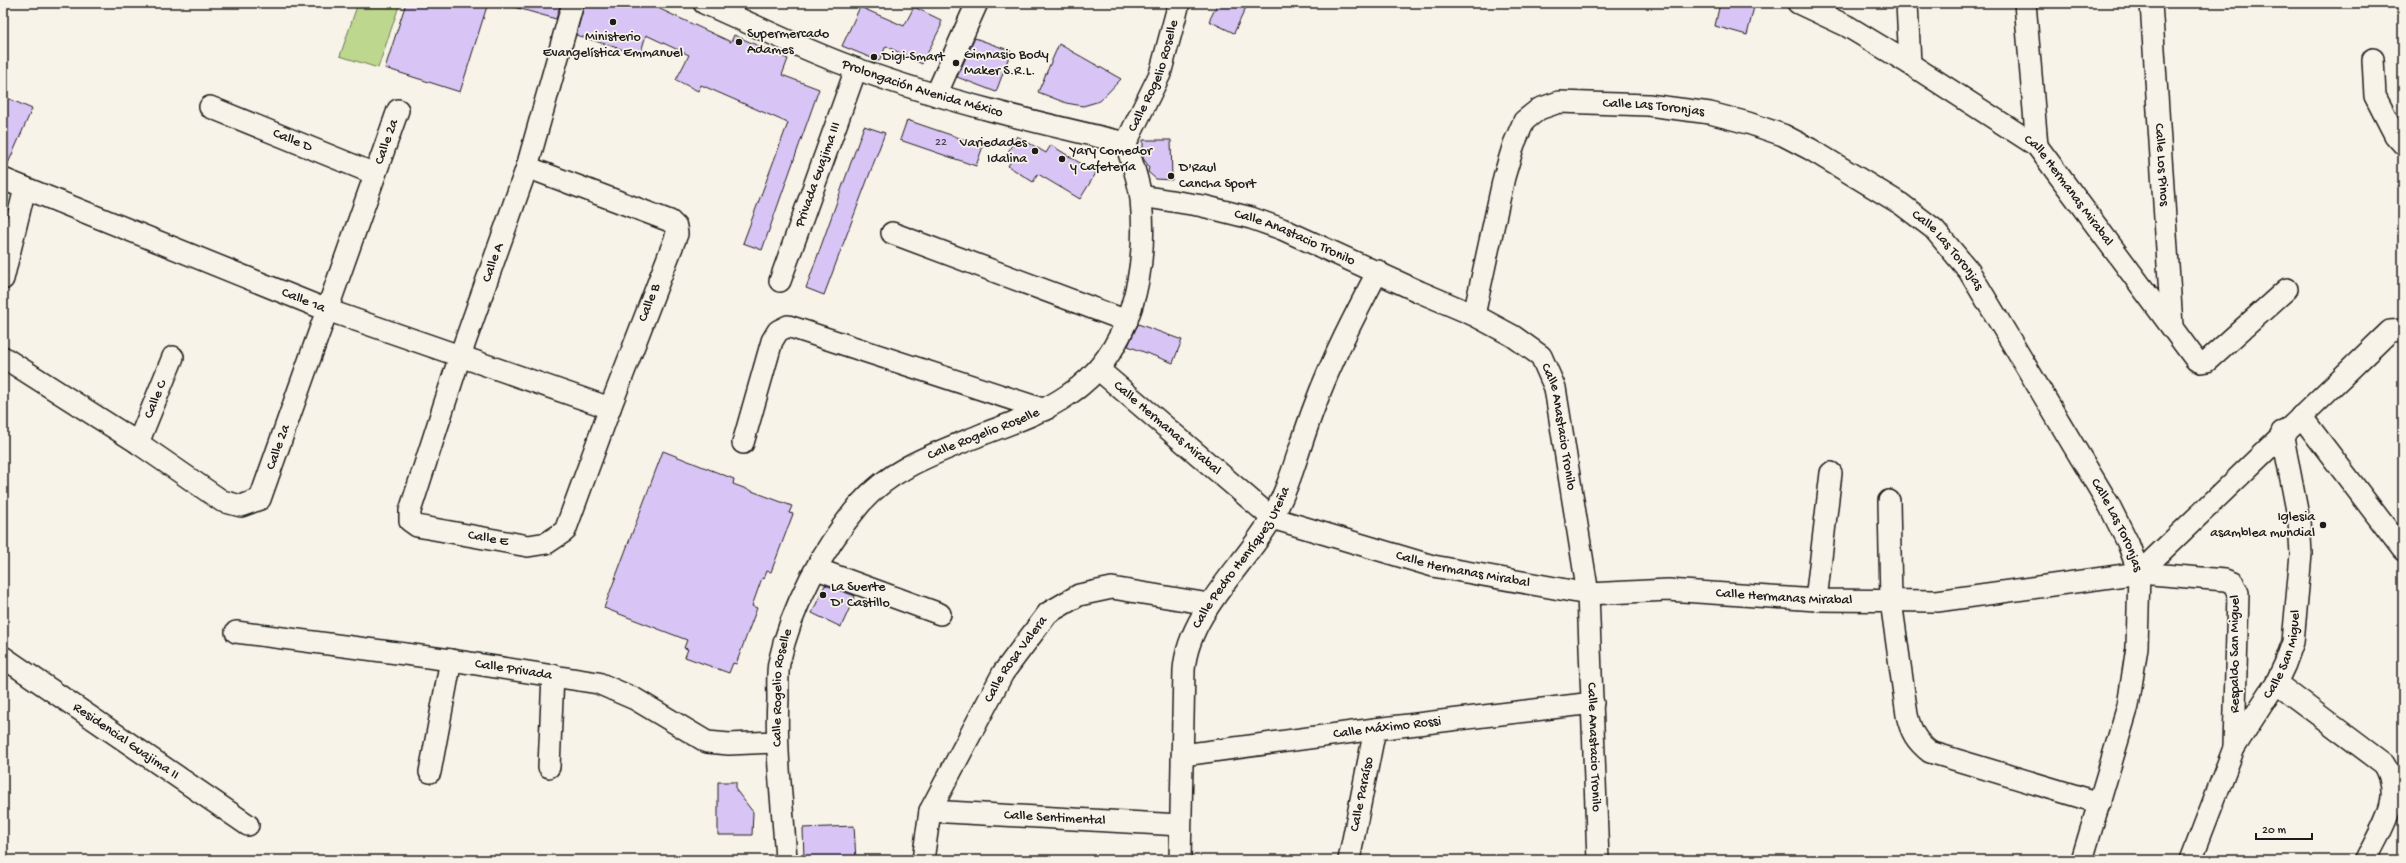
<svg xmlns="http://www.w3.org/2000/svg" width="2406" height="863" viewBox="0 0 2406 863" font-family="'Gochi Hand',sans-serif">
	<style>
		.green { fill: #bdd78e; stroke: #6c7a55 }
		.building { fill: #d9c5f5; stroke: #1c1c1c }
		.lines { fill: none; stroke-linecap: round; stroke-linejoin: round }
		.minor-casing { stroke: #1c1c1c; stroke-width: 24 }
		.minor { stroke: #f7f3e8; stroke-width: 21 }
		.poi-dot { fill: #1c1c1c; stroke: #f7f3e8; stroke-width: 1.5 }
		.labels { text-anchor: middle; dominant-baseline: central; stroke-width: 3.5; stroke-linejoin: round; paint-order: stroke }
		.number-label { font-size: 12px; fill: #4b4652 }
		.poi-label { font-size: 14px; fill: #1c1c1c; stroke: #f7f3e8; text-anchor: start }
		.street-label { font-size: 14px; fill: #1c1c1c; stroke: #f7f3e8 }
	</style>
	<rect width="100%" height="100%" fill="#f7f3e8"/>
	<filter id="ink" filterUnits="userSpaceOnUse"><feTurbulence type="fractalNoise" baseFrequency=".025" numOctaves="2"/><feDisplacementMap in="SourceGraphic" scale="8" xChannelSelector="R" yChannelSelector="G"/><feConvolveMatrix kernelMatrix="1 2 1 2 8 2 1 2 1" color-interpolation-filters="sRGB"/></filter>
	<g filter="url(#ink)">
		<polygon class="green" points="358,3 400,3 378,68 340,56"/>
		<g class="building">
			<polygon points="406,3 488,3 460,92 385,68"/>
			<polygon points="515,3 561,3 556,19 514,7"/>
			<polygon points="585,3 642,3 660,9 731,42 734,35 788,59 782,75 819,89 762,250 743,243 788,123 701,85 698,91 676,80 689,55 646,35 640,55 576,35"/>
			<polygon points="1218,3 1248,3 1234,33 1209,21"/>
			<polygon points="1720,3 1755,3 1747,35 1715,26"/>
			<polygon points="860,7 904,26 914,7 941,20 941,26 922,64 886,46 879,61 842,46"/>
			<polygon points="975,38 1011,51 996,92 957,77"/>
			<polygon points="1059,44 1121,79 1100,101 1083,106 1066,103 1038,92"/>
			<polygon points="3,96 32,109 6,168 3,167"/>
			<polygon points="907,120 983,146 976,166 900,140"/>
			<polygon points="864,126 885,133 824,295 806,288"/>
			<polygon points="1017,136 1046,153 1051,145 1096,173 1080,199 1038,174 1033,182 1008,166 1014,156 1008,152"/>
			<polygon points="1143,140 1171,140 1172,180 1156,179 1148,172 1149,167 1143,158"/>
			<polygon points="1138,324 1182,340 1173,363 1128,346"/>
			<polygon points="663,451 734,479 733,484 792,506 789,513 793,514 771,572 767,571 764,579 762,578 752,606 757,608 736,664 733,663 729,673 685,657 688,649 684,648 687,640 604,608"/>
			<polygon points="825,585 855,596 841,627 812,613"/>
			<polygon points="718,782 736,782 736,790 753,812 752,835 718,835"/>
			<polygon points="854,826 856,860 804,860 803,828"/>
		</g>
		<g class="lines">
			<defs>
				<g id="minor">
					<path id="s1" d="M704 3C755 25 805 51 857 69 945 101 1035 122 1126 143"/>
					<path id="s2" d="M1798 3 1847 26 1910 64 2037 146 2196 360 2201 362 2207 361 2287 289"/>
					<polyline points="1907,3 1910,64"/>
					<polyline points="2025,3 2037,146"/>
					<path id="s3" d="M2151 3 2172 326"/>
					<polyline points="2373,59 2375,96 2395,135 2403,144"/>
					<polyline points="936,95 977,3"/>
					<path id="s4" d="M210 107 375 174"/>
					<path id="s5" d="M527 167 670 221 676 227 677 234 610 408 565 531 547 543 528 546 417 526 410 521V511L460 356 527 167 573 3"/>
					<path id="s6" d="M3 179 327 310 610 408"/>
					<path id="s7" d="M1141 196 1203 206 1251 218 1282 229 1420 292 1474 315 1513 336 1541 356 1555 388 1588 594 1598 860"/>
					<polyline points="892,233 1127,321"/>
					<polyline points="3,279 25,188"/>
					<path id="s8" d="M780 281 856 69"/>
					<path id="s9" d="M1474 315 1504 177 1514 144 1524 121 1539 109 1559 102 1648 105 1710 113 1748 123 1783 135 1810 149 1901 204 1934 229 1969 271 2109 505 2128 543 2139 573 2137 647 2128 706 2082 860"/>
					<path id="s10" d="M3 357 138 443 222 501 241 506 260 499 398 110"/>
					<path id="s11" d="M1098 369 1272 518 1433 566 1588 594 1668 590 1816 600 1937 601 2139 573 2390 331 2403 330"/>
					<polyline points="2301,416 2403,550"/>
					<path id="s12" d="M138 443 173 357"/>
					<polyline points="743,443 772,341 778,331 788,326 1045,410"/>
					<path d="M1889 501 1891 601 1907 715C1911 732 1916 741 1930 752L2100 803"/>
					<polyline points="817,569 940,614"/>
					<polyline points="2139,573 2225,580 2233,583 2238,593 2234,748"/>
					<polyline points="1816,600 1831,473"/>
					<path id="s13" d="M236 632 451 660 598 683 635 699 707 742 729 744 776 742"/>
					<path id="s14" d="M3 657 248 825"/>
					<path d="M2276 683 2384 764C2405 798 2381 828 2366 860"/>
					<path id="s15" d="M1183 755 1375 729 1593 703"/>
					<polyline points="549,767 553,675"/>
					<polyline points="430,772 451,660"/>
					<path id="s16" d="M930 811 1180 825"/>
					<path id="s17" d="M786 860C783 806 775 753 778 699 778 687 777 674 779 663 791 607 823 548 860 504 892 467 939 452 983 434 1012 423 1042 413 1068 395 1132 353 1148 270 1141 199 1139 180 1131 161 1126 143L1160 74 1179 3"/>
					<path id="s18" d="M923 860 930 811 1003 673 1048 613 1079 595 1112 588 1209 604"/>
					<path id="s19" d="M1180 860 1184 670C1188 613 1245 565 1272 518 1292 482 1300 443 1315 405 1332 359 1355 315 1378 271"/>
					<path id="s20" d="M1349 860 1375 729"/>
					<path id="s21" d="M2191 860 2234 748 2276 683 2285 664 2293 642 2301 554 2299 521 2282 432"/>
				</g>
			</defs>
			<use href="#minor" class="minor-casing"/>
			<use href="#minor" class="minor"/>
		</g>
	</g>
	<g class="poi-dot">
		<circle cx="613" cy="22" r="4"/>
		<circle cx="739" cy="42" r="4"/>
		<circle cx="874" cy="57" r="4"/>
		<circle cx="956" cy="63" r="4"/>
		<circle cx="1035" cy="151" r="4"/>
		<circle cx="1062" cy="159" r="4"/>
		<circle cx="1171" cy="176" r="4"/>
		<circle cx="2323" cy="525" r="4"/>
		<circle cx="823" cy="595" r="4"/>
	</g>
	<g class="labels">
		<g class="number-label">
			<text x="941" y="143">22</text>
		</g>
		<g class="poi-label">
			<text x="747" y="34">Supermercado<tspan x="747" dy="16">Adames</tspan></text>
			<text x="613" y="37" text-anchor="middle">Ministerio<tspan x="613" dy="16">Evangelística Emmanuel</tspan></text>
			<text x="964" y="55">Gimnasio Body<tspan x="964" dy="16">Maker S.R.L.</tspan></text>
			<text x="882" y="57">Digi-Smart</text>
			<text x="1027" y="143" text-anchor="end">Variedades<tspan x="1027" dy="16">Idalina</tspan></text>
			<text x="1070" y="151">Yary Comedor<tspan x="1070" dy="16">y Cafetería</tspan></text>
			<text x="1179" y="168">D'Raul<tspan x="1179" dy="16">Cancha Sport</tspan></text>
			<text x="2315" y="517" text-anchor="end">Iglesia<tspan x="2315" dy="16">asamblea mundial</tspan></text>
			<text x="831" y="587">La Suerte<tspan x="831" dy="16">D' Castillo</tspan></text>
		</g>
		<g class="street-label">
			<text stroke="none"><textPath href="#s17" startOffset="965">Calle Rogelio Roselle</textPath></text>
			<text stroke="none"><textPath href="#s1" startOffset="235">Prolongación Avenida México</textPath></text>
			<text stroke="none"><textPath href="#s9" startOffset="336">Calle Las Toronjas</textPath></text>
			<text stroke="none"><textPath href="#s4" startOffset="89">Calle D</textPath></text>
			<text stroke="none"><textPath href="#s10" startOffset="681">Calle 2a</textPath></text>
			<text stroke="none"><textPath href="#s3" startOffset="162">Calle Los Pinos</textPath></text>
			<text stroke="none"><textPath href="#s8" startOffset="113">Privada Guajima III</textPath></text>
			<text stroke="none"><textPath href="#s2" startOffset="333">Calle Hermanas Mirabal</textPath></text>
			<text stroke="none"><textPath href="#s7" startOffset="160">Calle Anastacio Tronilo</textPath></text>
			<text stroke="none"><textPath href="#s9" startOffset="672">Calle Las Toronjas</textPath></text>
			<text stroke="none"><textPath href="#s5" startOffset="920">Calle A</textPath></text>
			<text stroke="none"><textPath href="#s6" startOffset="324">Calle 1a</textPath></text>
			<text transform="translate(650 303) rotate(-69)">Calle B</text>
			<text stroke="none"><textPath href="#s12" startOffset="47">Calle C</textPath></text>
			<text stroke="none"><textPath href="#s7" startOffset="508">Calle Anastacio Tronilo</textPath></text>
			<text stroke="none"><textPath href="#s11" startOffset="91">Calle Hermanas Mirabal</textPath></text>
			<text stroke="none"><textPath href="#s17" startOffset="521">Calle Rogelio Roselle</textPath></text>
			<text stroke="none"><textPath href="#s10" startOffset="357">Calle 2a</textPath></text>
			<text stroke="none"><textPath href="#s9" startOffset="996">Calle Las Toronjas</textPath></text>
			<text transform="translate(488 539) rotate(10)">Calle E</text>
			<text stroke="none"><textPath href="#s19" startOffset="318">Calle Pedro Henríquez Ureña</textPath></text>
			<text stroke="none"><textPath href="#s11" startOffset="427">Calle Hermanas Mirabal</textPath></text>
			<text stroke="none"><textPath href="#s11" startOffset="751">Calle Hermanas Mirabal</textPath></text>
			<text stroke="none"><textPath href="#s21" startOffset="227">Calle San Miguel</textPath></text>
			<text transform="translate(2235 654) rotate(-90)">Respaldo San Miguel</text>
			<text stroke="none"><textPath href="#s18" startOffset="224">Calle Rosa Valera</textPath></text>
			<text stroke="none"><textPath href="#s13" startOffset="280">Calle Privada</textPath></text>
			<text stroke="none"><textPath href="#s17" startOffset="173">Calle Rogelio Roselle</textPath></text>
			<text stroke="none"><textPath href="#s15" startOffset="206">Calle Máximo Rossi</textPath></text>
			<text stroke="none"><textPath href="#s14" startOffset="149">Residencial Guajima II</textPath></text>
			<text stroke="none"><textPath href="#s7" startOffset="831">Calle Anastacio Tronilo</textPath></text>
			<text stroke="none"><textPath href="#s20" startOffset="67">Calle Paraíso</textPath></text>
			<text stroke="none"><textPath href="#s16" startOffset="125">Calle Sentimental</textPath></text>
		</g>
	</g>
	<rect width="2406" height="863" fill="none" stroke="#f7f3e8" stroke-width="16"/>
	<rect x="8" y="8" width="2390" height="847" fill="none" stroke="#1c1c1c" stroke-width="1.5" filter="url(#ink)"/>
	<path d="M2256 833v6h56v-6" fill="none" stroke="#1c1c1c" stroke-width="2"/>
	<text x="2262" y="833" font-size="12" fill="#1c1c1c" stroke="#f7f3e8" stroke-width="3" paint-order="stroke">20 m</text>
</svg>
